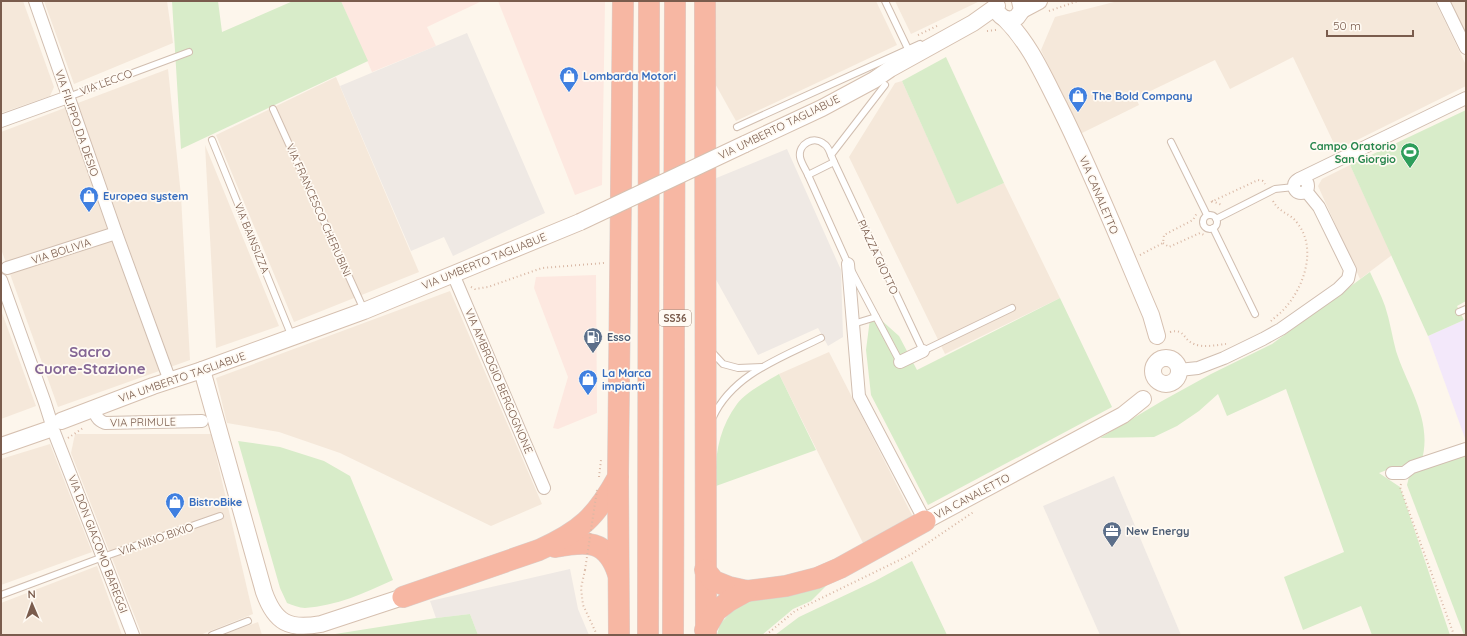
<svg xmlns="http://www.w3.org/2000/svg" width="1467" height="636" viewBox="0 0 1467 636" font-family="Quicksand,sans-serif">
	<style>
		.residential { fill: #f5e8da }
		.commercial { fill: #fde8e0 }
		.industrial { fill: #efe9e4 }
		.education { fill: #f3e8fa }
		.green { fill: #d8ecc9 }
		.lines { fill: none; stroke-linecap: round; stroke-linejoin: round }
		.lane-casing { stroke: #d1beb0; stroke-width: 8 }
		.street-casing { stroke: #d1beb0; stroke-width: 14 }
		.secondary-casing { stroke: #d6c0b0; stroke-width: 18 }
		.highway-casing { stroke: #dad1cd; stroke-width: 22 }
		.path { stroke: #d9b8a5; stroke-width: 2; stroke-dasharray: 1 3; stroke-linecap: butt }
		.lane { stroke: #fff; stroke-width: 6 }
		.street { stroke: #fff; stroke-width: 12 }
		.secondary { stroke: #fff; stroke-width: 16 }
		.highway { stroke: #f7b7a3; stroke-width: 21 }
		.secondary-bridge-casing { stroke: #d6c0b0; stroke-width: 18; stroke-linecap: butt }
		.path-bridge { stroke: #d9b8a5; stroke-width: 2; stroke-dasharray: 1 3; stroke-linecap: butt }
		.secondary-bridge { stroke: #fff; stroke-width: 16 }
		.labels { text-anchor: middle; dominant-baseline: central; stroke-width: 3.5; stroke-linejoin: round; paint-order: stroke }
		.shield { fill: #fffaf3; stroke: #a28b7f; stroke-width: 1 }
		.shield-label { font-size: 10px; font-weight: bold; fill: #7a5c4d }
		.shop-label { font-size: 11px; font-weight: bold; fill: #366cbe; stroke: #fffaf3; text-anchor: start }
		.street-label { font-size: 11px; fill: #7a5c4d; stroke: #fffaf3 }
		.leisure-label { font-size: 11px; font-weight: bold; fill: #27864d; stroke: #fffaf3; text-anchor: end }
		.service-label { font-size: 11px; font-weight: bold; fill: #4e5e75; stroke: #fffaf3; text-anchor: start }
		.district-label { font-size: 15px; font-weight: bold; fill: #846695; stroke: #fffaf3 }
	</style>
	<rect width="100%" height="100%" fill="#fdf6ec"/>
	<g class="residential">
		<polygon points="1,1 23,1 54,87 50,96 1,113"/>
		<polygon points="44,1 167,1 173,43 74,84"/>
		<polygon points="711,1 876,1 897,45 736,121 713,80"/>
		<polygon points="895,1 980,1 911,34"/>
		<polygon points="1118,1 1435,1 1466,65 1466,86 1337,150 1293,57 1230,89 1215,60 1136,98 1139,105 1080,134 1041,50 1055,17"/>
		<polygon points="1447,1 1466,1 1466,39"/>
		<polygon points="168,69 181,196 190,360 58,407 1,249 1,132"/>
		<polygon points="336,77 419,272 294,322 216,135"/>
		<polygon points="902,81 957,203 1004,183 1060,298 945,354 849,157 895,83"/>
		<polygon points="205,145 279,326 216,348"/>
		<polygon points="1350,165 1392,255 1360,279 1318,186 1322,179"/>
		<polygon points="450,291 542,504 491,526 340,453 279,432 227,423 216,378"/>
		<polygon points="1,310 36,406 1,419"/>
		<polygon points="829,352 913,517 864,545 779,374"/>
		<polygon points="75,434 211,434 253,614 200,635 142,635 71,453"/>
		<polygon points="50,444 92,552 1,585 1,459"/>
		<polygon points="97,566 122,635 1,635 1,603"/>
		<polygon points="258,622 262,635 222,635"/>
	</g>
	<g class="commercial">
		<polygon points="341,1 482,1 427,27 436,46 372,72"/>
		<polygon points="498,1 605,1 602,185 575,195"/>
		<polygon points="596,275 597,413 558,429 553,428 568,377 534,288 536,277"/>
	</g>
	<g class="industrial">
		<polygon points="467,33 545,213 453,256 444,237 411,251 340,86"/>
		<polygon points="787,149 841,270 843,337 828,346 818,328 758,355 714,276 714,179"/>
		<polygon points="1114,476 1181,635 1100,635 1043,506"/>
		<polygon points="570,569 578,609 589,635 478,635 470,614 436,618 430,601"/>
	</g>
	<polygon class="education" points="1466,319 1466,441 1428,336"/>
	<g class="green">
		<polygon points="172,1 218,1 222,32 293,1 341,1 368,61 181,149"/>
		<polygon points="946,57 1004,183 957,204 902,81"/>
		<polygon points="1466,110 1466,301 1457,306 1464,320 1428,336 1350,165"/>
		<path d="M1370 272C1375 283 1381 295 1385 306 1390 321 1392 336 1396 351 1408 388 1434 422 1421 463L1394 467 1379 473 1400 487 1450 635H1372L1361 606 1303 630 1284 577 1344 552 1286 389 1227 416 1218 394 1199 411 1177 426 1154 437 1100 438 1162 401 1211 374 1272 344Z"/>
		<polygon points="1060,298 1112,407 928,505 871,395 866,350 871,311 899,336 917,370"/>
		<path d="M779 374 816 450 716 486C714 457 719 428 737 404 745 393 767 381 779 374Z"/>
		<path d="M238 441 280 447 324 461 350 476 393 580C365 593 336 606 305 608 299 608 293 605 287 603L280 588Z"/>
		<polygon points="1466,453 1466,635 1464,635 1407,485 1410,473"/>
		<polygon points="912,561 947,635 775,635 799,617 875,581"/>
		<polygon points="830,582 811,601 793,609 762,635 717,635 720,624 733,610 751,599"/>
		<polygon points="470,614 478,635 329,635 436,618"/>
	</g>
	<g class="lines">
		<defs>
			<g id="lane">
				<polyline points="885,1 908,49"/>
				<polyline points="885,85 831,155 834,162 808,175 848,264 900,362"/>
				<polyline points="68,97 189,52"/>
				<polyline points="273,109 364,310"/>
				<polyline points="737,127 920,44"/>
				<polyline points="212,140 292,337"/>
				<polyline points="1171,142 1207,215"/>
				<polyline points="834,162 923,351 1012,308"/>
				<path d="M808 175C806 170 801 163 800 157 798 144 814 135 824 144 828 146 829 150 831 155"/>
				<circle cx="1210" cy="222" r="7"/>
				<polyline points="1216,219 1275,189 1294,187"/>
				<polyline points="1213,228 1255,314"/>
				<polyline points="1459,312 1466,309"/>
				<polyline points="853,324 876,317"/>
				<polyline points="711,351 723,364 738,368 762,367"/>
				<path d="M713 417C733 374 781 358 821 338"/>
				<polyline points="1,595 103,557 220,516"/>
				<polyline points="212,635 248,621"/>
			</g>
			<g id="street">
				<polyline points="35,1 116,233 170,381"/>
				<polyline points="1443,1 1466,48"/>
				<polyline points="1,121 68,97"/>
				<circle cx="1301" cy="186" r="7"/>
				<polyline points="1299,179 1466,98"/>
				<polyline points="848,264 859,396 925,521"/>
				<polyline points="7,268 116,233"/>
				<polyline points="453,274 544,488"/>
				<polyline points="1,280 45,403 51,422"/>
				<polyline points="900,362 923,351"/>
				<polyline points="1179,370 1198,368 1224,358 1263,339 1281,329 1338,289 1348,279 1350,270 1319,207 1306,191"/>
				<path d="M94 408C96 416 97 420 105 423L202 421"/>
				<polyline points="54,432 133,635"/>
				<polyline points="1392,473 1404,473 1412,467 1466,449"/>
			</g>
			<g id="secondary">
				<polyline points="1022,10 1039,1"/>
				<path d="M999 14C1004 20 1011 21 1017 17L1022 10 1020 1"/>
				<path d="M1005 19C1030 44 1043 75 1059 106 1093 174 1121 245 1151 315L1157 336"/>
				<polyline points="745,144 822,108 874,80 890,69 973,23 997,6"/>
				<circle cx="1166" cy="371" r="13"/>
				<path d="M202 370 264 592C275 623 289 630 321 624L403 597"/>
				<polyline points="61,421 153,386 202,370 364,311 580,222"/>
				<polyline points="1,446 50,429"/>
				<polyline points="925,521 1123,415 1143,399"/>
			</g>
			<g id="highway">
				<polyline points="705,1 706,635"/>
				<path d="M555 547C586 541 607 539 618 574"/>
				<polyline points="705,570 714,581 729,587 747,591 786,586 817,578 840,568 925,521"/>
				<path d="M403 597 539 550C581 531 596 517 618 477"/>
				<polyline points="705,630 716,611 729,601 747,591"/>
				<polyline points="619,635 618,476 623,1"/>
				<polyline points="648,635 649,1"/>
				<polyline points="673,635 675,1"/>
			</g>
		</defs>
		<use href="#lane" class="lane-casing"/>
		<use href="#street" class="street-casing"/>
		<use href="#secondary" class="secondary-casing"/>
		<use href="#highway" class="highway-casing"/>
		<g class="path">
			<polyline points="1049,11 1078,1"/>
			<polyline points="987,31 996,30"/>
			<polyline points="918,35 937,26"/>
			<polyline points="1212,201 1222,205"/>
			<polyline points="1211,202 1258,180 1263,181 1265,184"/>
			<polyline points="1163,243 1169,247 1200,233 1206,236"/>
			<polyline points="1140,255 1163,243 1164,235 1193,220 1197,213"/>
			<polyline points="471,287 475,289 488,287 542,268 604,263"/>
			<path d="M1271 321C1275 317 1281 313 1285 308 1304 287 1317 249 1298 224 1290 212 1279 214 1272 199"/>
			<path d="M1170 332C1185 328 1183 340 1194 344 1203 348 1217 345 1226 344"/>
			<polyline points="68,438 83,428"/>
			<polyline points="599,477 601,460"/>
			<polyline points="1401,484 1400,487 1454,635"/>
			<polyline points="585,570 581,588 583,605 597,635"/>
			<polyline points="766,635 795,611 910,555 975,511"/>
		</g>
		<use href="#lane" class="lane"/>
		<use href="#street" class="street"/>
		<use href="#secondary" class="secondary"/>
		<use href="#highway" class="highway"/>
		<defs>
			<polyline id="secondary-bridge" points="580,222 745,144"/>
		</defs>
		<use href="#secondary-bridge" class="secondary-bridge-casing"/>
		<polyline class="path-bridge" points="585,570 597,490"/>
		<use href="#secondary-bridge" class="secondary-bridge"/>
	</g>
	<defs>
		<symbol id="shop-pin" viewBox="-11 -11 22 30"><path d="M0 17L-7.5 6A9.5 9.5 0 1 1 7.5 6Z" fill="#3f7fe0" stroke="#fffaf3"/><path d="M-5-2.5h2.3a2.7 3.5 0 0 1 5.4 0H5L5.5 6h-11ZM-1.5-2.5h3a1.5 2.3 0 0 0-3 0Z" fill="#fff"/></symbol>
		<symbol id="stadium-pin" viewBox="-11 -11 22 30"><path d="M0 17L-7.5 6A9.5 9.5 0 1 1 7.5 6Z" fill="#2e9e5b" stroke="#fffaf3"/><path d="M0-5a6.5 5 0 1 0 0 10a6.5 5 0 1 0 0-10ZM-3.5-1.8h7v3.6h-7Z" fill="#fff"/></symbol>
		<symbol id="fuel-pin" viewBox="-11 -11 22 30"><path d="M0 17L-7.5 6A9.5 9.5 0 1 1 7.5 6Z" fill="#5c6f8a" stroke="#fffaf3"/><path d="M-5.5-6h7V0h2V4h1.3V-2.5L3-4.5l.8-.8L6-3V5H2.5V1h-1V6h-7ZM-4.2-4.7v3.2H.2V-4.7Z" fill="#fff"/></symbol>
		<symbol id="office-pin" viewBox="-11 -11 22 30"><path d="M0 17L-7.5 6A9.5 9.5 0 1 1 7.5 6Z" fill="#5c6f8a" stroke="#fffaf3"/><path d="M-6-3h4V-5.5h4V-3h4V5H-6ZM-1-4.5V-3h2v-1.5ZM-6 0V1H6V0Z" fill="#fff"/></symbol>
	</defs>
	<g fill-rule="evenodd">
		<use href="#shop-pin" x="558" y="65" width="22" height="30"/>
		<use href="#shop-pin" x="1067" y="85" width="22" height="30"/>
		<use href="#stadium-pin" x="1399" y="141" width="22" height="30"/>
		<use href="#shop-pin" x="78" y="185" width="22" height="30"/>
		<use href="#fuel-pin" x="582" y="326" width="22" height="30"/>
		<use href="#shop-pin" x="577" y="368" width="22" height="30"/>
		<use href="#shop-pin" x="164" y="491" width="22" height="30"/>
		<use href="#office-pin" x="1101" y="520" width="22" height="30"/>
	</g>
	<g class="labels">
		<rect class="shield" x="659" y="310" width="32" height="16" rx="3"/>
		<g class="shield-label">
			<text x="675" y="318">SS36</text>
		</g>
		<g class="shop-label">
			<text x="583" y="76">Lombarda Motori</text>
			<text x="1092" y="96">The Bold Company</text>
			<text x="103" y="196">Europea system</text>
			<text x="602" y="373">La Marca<tspan x="602" dy="13">impianti</tspan></text>
			<text x="189" y="502">BistroBike</text>
		</g>
		<g class="street-label">
			<text transform="translate(106 82) rotate(-20)">VIA LECCO</text>
			<text transform="translate(77 123) rotate(71)">VIA FILIPPO DA DESIO</text>
			<text transform="translate(779 127) rotate(-26)">VIA UMBERTO TAGLIABUE</text>
			<text transform="translate(1099 195) rotate(67)">VIA CANALETTO</text>
			<text transform="translate(319 210) rotate(66)">VIA FRANCESCO CHERUBINI</text>
			<text transform="translate(252 238) rotate(68)">VIA BAINSIZZA</text>
			<text transform="translate(61 251) rotate(-18)">VIA BOLIVIA</text>
			<text transform="translate(878 257) rotate(65)">PIAZZA GIOTTO</text>
			<text transform="translate(484 261) rotate(-22)">VIA UMBERTO TAGLIABUE</text>
			<text transform="translate(182 377) rotate(-19)">VIA UMBERTO TAGLIABUE</text>
			<text transform="translate(499 381) rotate(67)">VIA AMBROGIO BERGOGNONE</text>
			<text transform="translate(143 422) rotate(-1)">VIA PRIMULE</text>
			<text transform="translate(972 496) rotate(-28)">VIA CANALETTO</text>
			<text transform="translate(156 539) rotate(-19)">VIA NINO BIXIO</text>
			<text transform="translate(98 544) rotate(69)">VIA DON GIACOMO BAREGGI</text>
		</g>
		<g class="leisure-label">
			<text x="1396" y="146">Campo Oratorio<tspan x="1396" dy="13">San Giorgio</tspan></text>
		</g>
		<g class="service-label">
			<text x="607" y="337">Esso</text>
			<text x="1126" y="531">New Energy</text>
		</g>
		<g class="district-label">
			<text x="90" y="351">Sacro<tspan x="90" dy="17">Cuore-Stazione</tspan></text>
		</g>
	</g>
	<rect width="1467" height="636" fill="none" stroke="#7a5c4d" stroke-width="4"/>
	<g transform="translate(32 604) rotate(358)" stroke="#fffaf3" stroke-width="3" paint-order="stroke">
	<path d="M0-3L7 15L0 10L-7 15Z" fill="#7a5c4d"/>
	<text y="-6" font-size="11" font-weight="bold" text-anchor="middle" fill="#7a5c4d">N</text>
	</g>
	<path d="M1327 30v6h86v-6" fill="none" stroke="#7a5c4d" stroke-width="2"/>
	<text x="1333" y="30" font-size="12" fill="#7a5c4d" stroke="#fffaf3" stroke-width="3" paint-order="stroke">50 m</text>
</svg>
